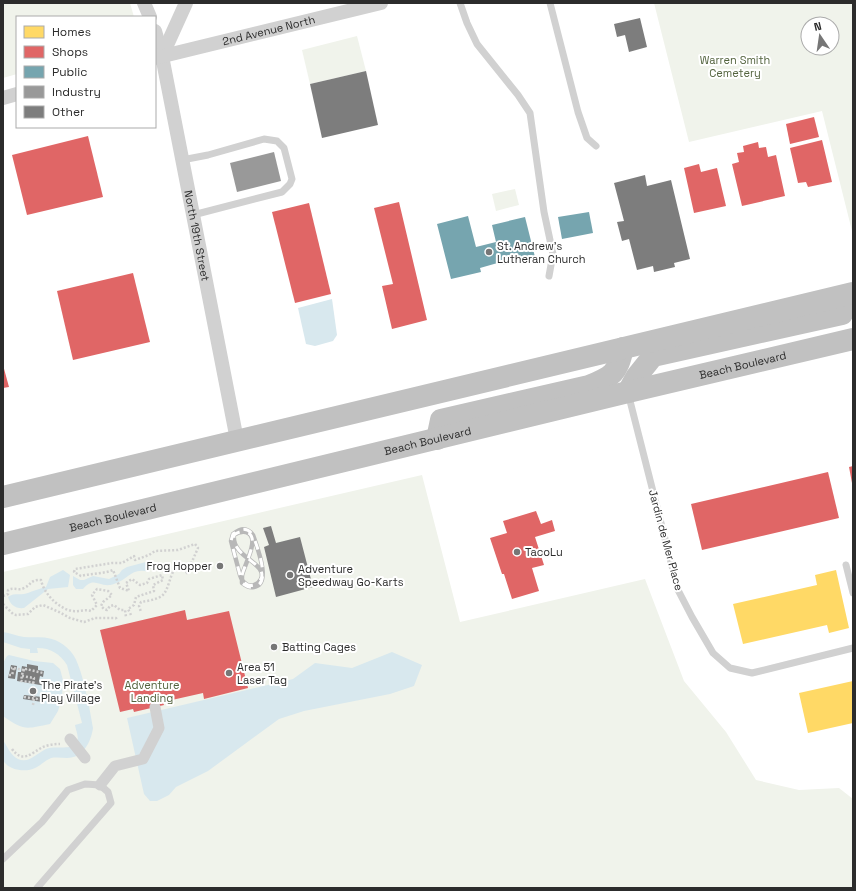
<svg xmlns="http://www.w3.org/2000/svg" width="856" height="891" viewBox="0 0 856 891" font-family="'Space Grotesk',sans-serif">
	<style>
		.green { fill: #f0f3eb; fill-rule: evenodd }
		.water { fill: #d8e8ee }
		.homes { fill: #ffd966 }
		.shops { fill: #e06666 }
		.public { fill: #76a5af }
		.industry { fill: #999 }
		.building { fill: #7d7d7d }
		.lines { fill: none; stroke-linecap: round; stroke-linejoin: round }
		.path { stroke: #d1d1d1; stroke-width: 2.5; stroke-dasharray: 2 2; stroke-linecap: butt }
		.service { stroke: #d1d1d1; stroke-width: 7 }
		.pedestrian { stroke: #d1d1d1; stroke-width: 11 }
		.minor { stroke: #d1d1d1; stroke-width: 14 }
		.trunk { stroke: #c1c1c1; stroke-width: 22 }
		.rail-casing { stroke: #b8b8b8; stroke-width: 4.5 }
		.rail { stroke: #fff; stroke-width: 3; stroke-dasharray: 9; stroke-linecap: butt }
		.poi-dot { fill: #767676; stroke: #fff; stroke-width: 1.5 }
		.labels { text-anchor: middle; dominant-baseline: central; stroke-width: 4; stroke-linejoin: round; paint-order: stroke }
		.street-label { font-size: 11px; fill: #2c2c2c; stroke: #fff }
		.park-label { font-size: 11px; fill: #53633e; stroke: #fff }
		.poi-label { font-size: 11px; fill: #2c2c2c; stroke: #fff; text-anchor: start }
	</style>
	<rect width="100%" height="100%" fill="#fff"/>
	<g class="green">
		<polygon points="3,3 130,3 134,17 17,17 17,74 3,78"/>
		<path d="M654 3H853V235L822 111 689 142ZM808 24H832V48H808Z"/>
		<polygon points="357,36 366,71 310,84 302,50"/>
		<polygon points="515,189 519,205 496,211 492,194"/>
		<polygon points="422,475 460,622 645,579 684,681 726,732 756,780 799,790 839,788 853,799 853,888 3,888 3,572"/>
	</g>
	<g class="water">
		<polygon points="332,299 337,335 333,341 315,346 306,344 298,308"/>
		<path d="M146 562 150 563 152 567 148 572C132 567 128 580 114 584 99 589 95 575 83 589H76L73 585V576L80 580H84L93 576 109 579 119 574 122 570 127 567Z"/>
		<path d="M63 570 70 575 68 587 48 589 24 608C16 609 10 605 8 597 13 593 18 595 24 594 29 593 40 588 46 587L50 577Z"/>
		<path d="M3 632C10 633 17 636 24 637 34 638 45 636 55 640 62 643 70 649 74 656 83 671 90 710 93 728 91 742 83 758 67 758 62 758 57 757 51 758 46 760 41 765 35 768 26 773 6 770 3 759 2 753 3 745 3 740 7 746 11 756 18 759 29 764 37 753 46 749 55 745 69 751 76 743 80 739 76 731 75 725L82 723 67 665C60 654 51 648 37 648L38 653H30V649L21 648 3 642Z"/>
		<polygon points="392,652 422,665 414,686 390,694 304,711 279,719 208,771 176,787 169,795 157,801 150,801 144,794 127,718 293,679 315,663 352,668"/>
		<path d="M9 655 34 661 53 663 60 669 63 680 62 697 58 711 50 724C26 729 24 731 3 716V663L7 656Z"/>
	</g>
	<g class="homes">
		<polygon points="836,570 849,628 829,633 827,625 743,644 733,604 817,585 815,575"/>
		<polygon points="853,681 853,723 808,733 799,693"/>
	</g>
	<g class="shops">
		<polygon points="814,117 819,137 790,144 786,124"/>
		<polygon points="88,136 103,197 27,215 12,155"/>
		<polygon points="822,140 832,182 808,187 806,182 798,183 790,148"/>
		<polygon points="758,142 759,148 766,147 768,157 776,155 785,196 742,206 732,164 739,162 737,153 744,152 743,146"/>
		<polygon points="699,164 701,172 717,168 726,206 694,213 684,168"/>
		<polygon points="399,202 427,320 392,329 382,286 393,284 374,208"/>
		<polygon points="309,203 331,294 295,303 272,212"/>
		<polygon points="133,273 150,342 73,360 57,291"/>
		<polygon points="3,365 9,387 3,388"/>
		<polygon points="853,466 853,483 852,483 849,467"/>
		<polygon points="828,472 839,518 702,550 691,504"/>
		<polygon points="536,511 541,524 552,520 555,531 535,537 544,565 532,568 539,591 512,599 504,574 502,574 490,538 507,533 503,521"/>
		<polygon points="185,610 187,620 229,611 248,688 204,699 203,693 163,702 164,705 134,712 133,709 120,712 100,630"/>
	</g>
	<g class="public">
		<polygon points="589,212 593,233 562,239 558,217"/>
		<polygon points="468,216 476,247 496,242 492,225 525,217 535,257 502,265 501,262 480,268 481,272 451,279 437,224"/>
	</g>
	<polygon class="industry" points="274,152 281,181 237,192 230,163"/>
	<g class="building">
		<polygon points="640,18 647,47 629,52 625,35 617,37 614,24"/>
		<polygon points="366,71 378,125 322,138 310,84"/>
		<polygon points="645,175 647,186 671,180 690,259 674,263 675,267 654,272 653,266 637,270 629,239 622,241 617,222 624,221 614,183"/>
		<polygon points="271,526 276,543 300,537 313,587 276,597 264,547 269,545 263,528"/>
		<polygon points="27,664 38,666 38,670 44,671 43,677 40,676 39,681 46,683 46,686 17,681 18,672 21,672 22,666 27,667"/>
		<polygon points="11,665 17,666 15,679 8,678"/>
		<polygon points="24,695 42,697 47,700 42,702 23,699"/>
	</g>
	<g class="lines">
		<g class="path">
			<path d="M3 596 8 594V590C14 587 19 591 24 588 31 585 31 579 41 580 44 594 58 608 72 611 79 612 85 609 91 611L97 605 92 595 97 589 108 591 112 595 103 602 101 606 104 609 107 610 110 606 114 605 120 610H125L126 617"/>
			<polyline points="3,604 13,614 16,615 28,614 35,607 43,605 59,612 70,618 84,622 95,618 116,618 117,620"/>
			<path d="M131 615 128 609 134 605 136 597 154 591 153 585 163 580 162 575 149 579 147 583 140 585 132 579 126 583 129 591 120 588 113 570C103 574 92 573 81 576L74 572 75 569 112 563H122L134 556 135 560 149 555 155 551 178 550 195 544 198 548 187 573 184 568 176 567C169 575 169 593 160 597 154 600 147 601 141 602L139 606 141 612"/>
			<polyline points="14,668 23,670 21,681 36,683"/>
			<polyline points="23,670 26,671 26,669 43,673"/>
			<polyline points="9,675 12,675 14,668 11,668"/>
			<polyline points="22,676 34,678 33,683 31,682"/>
			<polyline points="24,697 37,699 37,701"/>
			<polyline points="33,705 35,691"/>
			<path d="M12 749C23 764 31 753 43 747 48 745 54 744 60 744"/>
		</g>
		<g class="service">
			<polyline points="460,3 467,23 477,44 518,95 530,113 544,212 553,254 549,276"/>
			<polyline points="550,3 578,112 587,138 596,146"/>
			<polyline points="182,160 208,155 264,139 277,141 284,148 292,179 290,184 282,192 193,215"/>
			<polyline points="628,393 678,590 692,617 713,653 730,668 752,673 853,648"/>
			<polyline points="846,565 853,593"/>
			<polyline points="3,859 42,822 68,790 85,784 100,785 108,792 111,803 37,888"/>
		</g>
		<g class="pedestrian">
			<polyline points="70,739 85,758"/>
			<polyline points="100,785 115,766 143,759 159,728 155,707"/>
		</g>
		<g class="minor">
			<polyline points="144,3 150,17"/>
			<path id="s1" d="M155 31 162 56 237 440"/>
			<polyline points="162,56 186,3"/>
			<path id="s2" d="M155 58 381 3"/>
			<polyline points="3,98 17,94"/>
		</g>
		<g class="trunk">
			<polyline points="628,392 637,376 653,356 842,314 853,295"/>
			<path d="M437 439 441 420 589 386C613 376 617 374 623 348"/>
			<polyline points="3,497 853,293"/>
			<path id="s3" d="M3 544 628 392 853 339"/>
		</g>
		<defs>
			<path id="rail" d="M240 575 231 541 233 534C241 528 247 527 253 535 257 547 272 584 254 587 249 588 246 586 242 583 242 581 242 578 242 576 243 567 262 536 246 532 241 531 238 532 234 535 231 557 268 563 261 579 258 585 250 588 245 583 243 582 241 578 240 575"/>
		</defs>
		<use href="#rail" class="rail-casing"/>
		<use href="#rail" class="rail"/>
	</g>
	<g class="poi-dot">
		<circle cx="489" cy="252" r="4"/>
		<circle cx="517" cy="552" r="4"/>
		<circle cx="220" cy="566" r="4"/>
		<circle cx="290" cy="575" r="4"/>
		<circle cx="274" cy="647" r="4"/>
		<circle cx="229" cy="673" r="4"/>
		<circle cx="33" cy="691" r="4"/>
	</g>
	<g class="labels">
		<g class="street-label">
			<text stroke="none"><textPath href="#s2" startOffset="117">2nd Avenue North</textPath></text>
			<text stroke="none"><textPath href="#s1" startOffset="209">North 19th Street</textPath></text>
			<text stroke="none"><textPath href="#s3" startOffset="761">Beach Boulevard</textPath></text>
			<text stroke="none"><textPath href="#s3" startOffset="437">Beach Boulevard</textPath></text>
			<text stroke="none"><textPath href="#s3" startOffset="113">Beach Boulevard</textPath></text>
			<text transform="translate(666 540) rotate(75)">Jardin de Mer Place</text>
		</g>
		<g class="park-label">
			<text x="735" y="60">Warren Smith<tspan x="735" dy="13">Cemetery</tspan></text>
			<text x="152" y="685">Adventure<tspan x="152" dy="13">Landing</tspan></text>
		</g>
		<g class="poi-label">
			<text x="497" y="246">St. Andrew's<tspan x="497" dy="13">Lutheran Church</tspan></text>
			<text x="525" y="552">TacoLu</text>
			<text x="212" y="566" text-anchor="end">Frog Hopper</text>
			<text x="298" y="569">Adventure<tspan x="298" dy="13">Speedway Go-Karts</tspan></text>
			<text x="282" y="647">Batting Cages</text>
			<text x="237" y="667">Area 51<tspan x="237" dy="13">Laser Tag</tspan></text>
			<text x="41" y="685">The Pirate's<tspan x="41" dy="13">Play Village</tspan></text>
		</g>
	</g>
	<rect width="856" height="891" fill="none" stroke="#2c2c2c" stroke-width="8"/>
	<rect x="16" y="16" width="140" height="112" fill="#ffffff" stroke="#ababab"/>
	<rect x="24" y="26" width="20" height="12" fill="#ffd966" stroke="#ababab"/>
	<text x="52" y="36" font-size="12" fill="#2c2c2c">Homes</text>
	<rect x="24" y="46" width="20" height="12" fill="#e06666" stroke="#ababab"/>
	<text x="52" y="56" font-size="12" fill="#2c2c2c">Shops</text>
	<rect x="24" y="66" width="20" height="12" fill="#76a5af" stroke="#ababab"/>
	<text x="52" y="76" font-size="12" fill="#2c2c2c">Public</text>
	<rect x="24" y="86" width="20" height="12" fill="#999999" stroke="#ababab"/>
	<text x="52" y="96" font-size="12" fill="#2c2c2c">Industry</text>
	<rect x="24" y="106" width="20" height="12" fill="#7d7d7d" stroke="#ababab"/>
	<text x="52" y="116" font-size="12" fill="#2c2c2c">Other</text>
	<g transform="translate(820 36) rotate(347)"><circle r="19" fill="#ffffff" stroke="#ababab"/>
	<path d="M0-3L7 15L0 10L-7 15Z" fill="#767676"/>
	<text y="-6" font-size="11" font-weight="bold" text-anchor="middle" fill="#2c2c2c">N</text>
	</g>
</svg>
